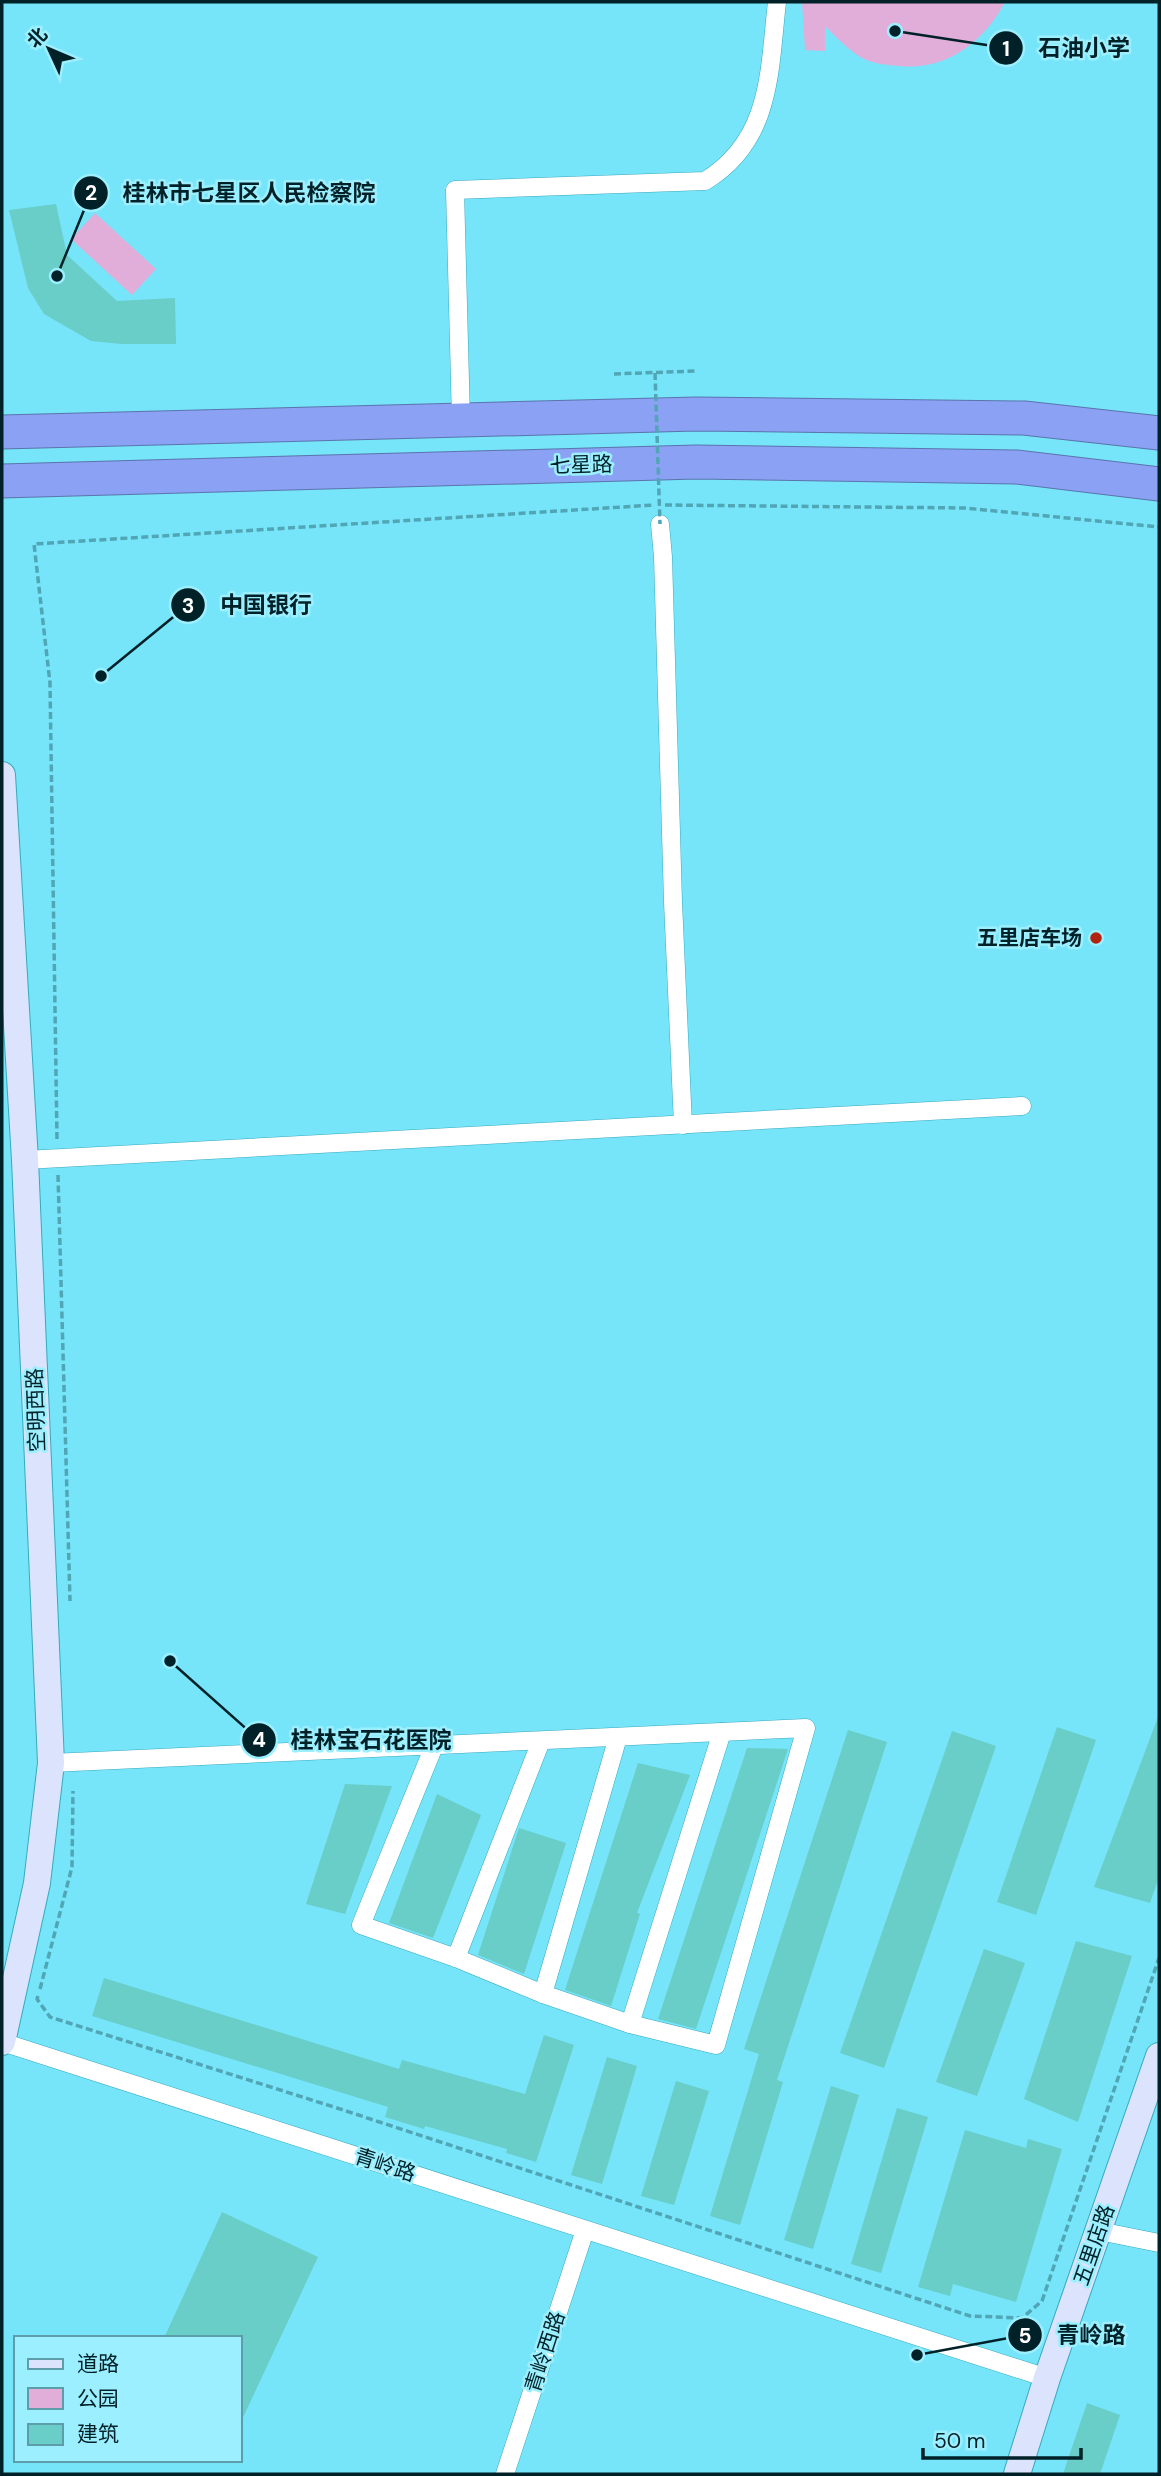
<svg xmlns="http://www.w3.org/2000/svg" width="1161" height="2476" viewBox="0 0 1161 2476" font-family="'DM Sans','Noto Sans SC',sans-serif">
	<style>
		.green { fill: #e0aed9 }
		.building { fill: #69cdc8 }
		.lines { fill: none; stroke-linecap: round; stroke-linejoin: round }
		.street-casing { stroke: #35aabe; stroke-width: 19 }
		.secondary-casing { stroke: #35aabe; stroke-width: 28 }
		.highway-casing { stroke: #5a74ac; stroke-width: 35 }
		.path { stroke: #51a6b6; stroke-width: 3.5; stroke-dasharray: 7 3.5; stroke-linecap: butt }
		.street { stroke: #fff; stroke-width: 18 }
		.secondary { stroke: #dce3fc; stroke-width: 26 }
		.highway { stroke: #8aa1f4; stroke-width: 33 }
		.path-bridge { stroke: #51a6b6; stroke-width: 3.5; stroke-dasharray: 7 3.5; stroke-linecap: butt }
		.poi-dot { fill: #b1230f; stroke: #9befff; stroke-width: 2.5 }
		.labels { text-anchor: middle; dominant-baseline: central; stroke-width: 5; stroke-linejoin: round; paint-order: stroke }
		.street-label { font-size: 21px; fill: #002127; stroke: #9befff }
		.poi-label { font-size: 21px; font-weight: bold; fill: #002127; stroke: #9befff; text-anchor: end }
		.leader { fill: none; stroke: #002127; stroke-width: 2.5 }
		.callout-dot { fill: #002127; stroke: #9befff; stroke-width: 2.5 }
		.mark-label { font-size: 21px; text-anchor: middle; font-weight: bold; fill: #fff }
		.callout-label { font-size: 23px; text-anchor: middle; font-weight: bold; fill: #002127; stroke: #9befff; stroke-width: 5; stroke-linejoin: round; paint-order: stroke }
	</style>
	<rect width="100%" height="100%" fill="#77e5f9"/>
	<g class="green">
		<path d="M802 2H1005C984 42 946 71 899 66 887 65 874 64 862 58 848 50 837 38 825 26V51L805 50Z"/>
		<polygon points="95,213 156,269 132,295 71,239"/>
	</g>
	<g class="building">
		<polygon points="56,204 67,255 117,301 175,298 176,344 121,344 91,341 44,314 28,288 9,210"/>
		<polygon points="1158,1717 1159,1877 1150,1903 1094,1887"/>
		<polygon points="1057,1727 1096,1740 1036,1915 997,1902"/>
		<polygon points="848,1730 887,1742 777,2080 783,2082 740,2225 710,2216 759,2054 744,2049"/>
		<polygon points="952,1731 996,1746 884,2068 840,2053"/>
		<polygon points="747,1748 788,1749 696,2029 658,2019"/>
		<polygon points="638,1763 690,1775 637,1913 640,1914 611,2006 565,1990"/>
		<polygon points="345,1784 392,1786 345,1914 306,1904"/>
		<polygon points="437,1794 481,1815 433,1938 389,1923"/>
		<polygon points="519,1828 566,1843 524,1974 478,1955"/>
		<polygon points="1076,1941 1132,1956 1078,2122 1024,2099"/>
		<polygon points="984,1949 1025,1963 977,2096 936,2082"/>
		<polygon points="104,1978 399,2069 402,2060 525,2094 544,2035 574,2045 536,2162 506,2153 507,2149 425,2126 424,2129 385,2117 388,2107 92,2016"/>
		<polygon points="607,2057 637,2066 602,2184 571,2175"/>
		<polygon points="676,2081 709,2091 674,2205 641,2196"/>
		<polygon points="831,2086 859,2095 813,2249 784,2240"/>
		<polygon points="897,2108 928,2117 881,2273 851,2264"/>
		<polygon points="965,2130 1026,2148 1028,2139 1062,2149 1016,2302 953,2284 950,2296 918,2287"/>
		<polygon points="222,2212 318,2257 240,2424 240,2338 164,2338"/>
		<polygon points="1087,2403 1120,2415 1100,2474 1063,2474"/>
	</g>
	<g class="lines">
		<defs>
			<g id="street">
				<path d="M461 420 455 190 705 181C772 140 769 71 777 2"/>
				<polyline points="660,524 663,557 673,902 683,1125"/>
				<polyline points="25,1160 1022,1106"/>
				<polyline points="51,1763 806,1728 716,2045 630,2024 543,1994 456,1958 361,1925 434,1746"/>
				<polyline points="456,1958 541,1741"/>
				<polyline points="543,1994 618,1737"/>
				<polyline points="630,2024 722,1732"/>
				<polyline points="2,2042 1047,2378"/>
				<polyline points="1099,2231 1159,2243"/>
				<polyline points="505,2474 585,2230"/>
			</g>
			<g id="secondary">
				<polyline points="2,775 25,1160 51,1763 37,1883 2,2042"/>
				<polyline points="1017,2474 1047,2378 1159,2056"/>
			</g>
			<g id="highway">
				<polyline points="2,432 696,414 1024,418 1159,433"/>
				<polyline points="2,481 696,462 1016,467 1159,484"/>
			</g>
		</defs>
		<use href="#street" class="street-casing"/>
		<use href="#secondary" class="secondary-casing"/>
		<use href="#highway" class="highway-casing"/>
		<g class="path">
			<polyline points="614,374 695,371"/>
			<polyline points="665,505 965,508 1159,527"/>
			<polyline points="57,1139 50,683 34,544 654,505"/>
			<polyline points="58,1175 70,1601"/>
			<polyline points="40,1989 72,1867 73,1791"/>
			<polyline points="38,1996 37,1999 50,2017 337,2108 970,2316 1022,2318 1042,2301 1159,1958"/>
		</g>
		<use href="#street" class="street"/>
		<use href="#secondary" class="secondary"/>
		<use href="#highway" class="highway"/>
		<polyline class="path-bridge" points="655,373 660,524"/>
	</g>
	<circle class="poi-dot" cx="1096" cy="938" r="7"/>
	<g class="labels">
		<g class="street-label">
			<text transform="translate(581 465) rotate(-2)">七星路</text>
			<text transform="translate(36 1410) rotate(-92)">空明西路</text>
			<text transform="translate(385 2165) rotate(18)">青岭路</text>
			<text transform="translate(1094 2245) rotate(-71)">五里店路</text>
			<text transform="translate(545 2352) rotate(-72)">青岭西路</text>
		</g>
		<g class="poi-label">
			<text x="1082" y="938">五里店车场</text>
		</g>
	</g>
	<path class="leader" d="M895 31L1006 48M57 276L91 193M101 676L188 605M170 1661L259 1740M917 2355L1025 2335"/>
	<g class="callout-dot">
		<circle cx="895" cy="31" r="7"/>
		<circle cx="57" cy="276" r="7"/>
		<circle cx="101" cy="676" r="7"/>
		<circle cx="170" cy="1661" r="7"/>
		<circle cx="917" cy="2355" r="7"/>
		<circle cx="1006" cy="48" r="18"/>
		<circle cx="91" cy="193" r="18"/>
		<circle cx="188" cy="605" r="18"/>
		<circle cx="259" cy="1740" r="18"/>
		<circle cx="1025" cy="2335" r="18"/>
	</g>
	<g class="mark-label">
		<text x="1006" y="56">1</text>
		<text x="91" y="200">2</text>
		<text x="188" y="613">3</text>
		<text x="259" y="1747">4</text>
		<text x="1025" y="2343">5</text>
	</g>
	<g class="callout-label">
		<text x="1084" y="56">石油小学</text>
		<text x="249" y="201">桂林市七星区人民检察院</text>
		<text x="266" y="613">中国银行</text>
		<text x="371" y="1748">桂林宝石花医院</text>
		<text x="1091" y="2343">青岭路</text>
	</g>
	<rect width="1161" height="2476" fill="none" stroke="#002127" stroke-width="7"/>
	<rect x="14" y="2336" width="228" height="126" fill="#9befff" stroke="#5d9da9" stroke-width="2"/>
	<rect x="28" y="2359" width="35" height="10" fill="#dce3fc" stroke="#5d9da9" stroke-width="2"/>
	<text x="77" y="2371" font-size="21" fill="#002127">道路</text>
	<rect x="28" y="2388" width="35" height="21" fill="#e0aed9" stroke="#5d9da9" stroke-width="2"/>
	<text x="77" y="2406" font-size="21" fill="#002127">公园</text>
	<rect x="28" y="2424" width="35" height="21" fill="#69cdc8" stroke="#5d9da9" stroke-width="2"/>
	<text x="77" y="2441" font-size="21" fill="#002127">建筑</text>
	<g transform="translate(49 49) rotate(314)" stroke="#9befff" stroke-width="5" paint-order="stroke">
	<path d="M0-5L12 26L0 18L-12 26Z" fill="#002127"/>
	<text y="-10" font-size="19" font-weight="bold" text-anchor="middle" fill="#002127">北</text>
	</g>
	<path d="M923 2448v10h158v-10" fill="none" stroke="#002127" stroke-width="3.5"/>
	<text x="934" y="2448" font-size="21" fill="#002127" stroke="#9befff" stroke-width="5" paint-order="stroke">50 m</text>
</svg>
